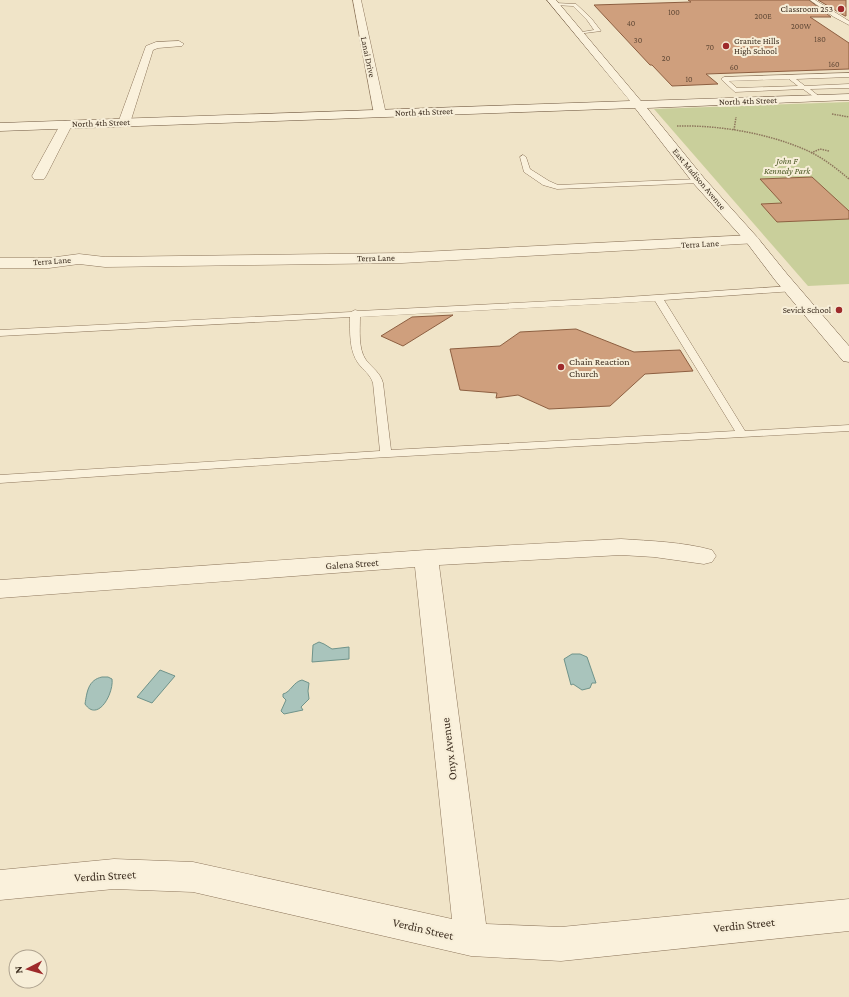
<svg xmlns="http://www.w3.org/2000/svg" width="849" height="997" viewBox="0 0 849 997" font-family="'Crimson Pro',serif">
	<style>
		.green { fill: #c9cf9b }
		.water { fill: #a9c4bc; stroke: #6f938a }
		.building { fill: #cf9f7d; stroke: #8d5f41 }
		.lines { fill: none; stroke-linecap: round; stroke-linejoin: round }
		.lane-casing { stroke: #8d765c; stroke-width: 1 }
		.street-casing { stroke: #8d765c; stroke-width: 1 }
		.secondary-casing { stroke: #6f573f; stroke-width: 1 }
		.path { stroke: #8d765c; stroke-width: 1.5; stroke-dasharray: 1.5 1; stroke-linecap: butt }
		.lane { fill: #faf1dc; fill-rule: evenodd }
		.street { fill: #faf1dc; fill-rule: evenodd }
		.secondary { fill: #faf1dc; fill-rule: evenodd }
		.poi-dot { fill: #9e2a2b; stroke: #f7eed8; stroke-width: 1.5 }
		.labels { text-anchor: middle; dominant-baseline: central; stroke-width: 4; stroke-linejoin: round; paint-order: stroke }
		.number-label { font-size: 8px; fill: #624a37 }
		.far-poi-label { font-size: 9px; fill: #3d2e20; stroke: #f7eed8; text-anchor: end }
		.far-street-label { font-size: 9px; fill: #3d2e20; stroke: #f7eed8 }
		.far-park-label { font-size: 9px; font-style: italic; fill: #4d5a26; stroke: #f7eed8 }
		.poi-label { font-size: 10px; fill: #3d2e20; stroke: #f7eed8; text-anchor: start }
		.street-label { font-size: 10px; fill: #3d2e20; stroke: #f7eed8 }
		.near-street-label { font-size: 12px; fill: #3d2e20; stroke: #f7eed8 }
	</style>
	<rect width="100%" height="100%" fill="#f0e4c8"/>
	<polygon class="green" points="849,102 849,284 808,286 654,109"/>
	<g class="water">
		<polygon points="319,642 324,644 332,649 349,647 349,659 312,662 313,645"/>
		<polygon points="572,654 580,654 587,657 596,683 592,683 590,688 582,690 573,684 571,685 564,659"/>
		<polygon points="160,670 175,676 152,703 137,697"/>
		<path d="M102 677H108L112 679C114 693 98 723 85 704 87 692 88 680 102 677Z"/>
		<path d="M302 680 309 683 308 691 309 699 301 707 303 710 284 714 281 711 286 700 283 697V694C291 692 293 682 302 680Z"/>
	</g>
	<g class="building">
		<polygon points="688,0 809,0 831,17 810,17 849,43 849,69 706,74 718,84 672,86 652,65 650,65 594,5 691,2"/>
		<polygon points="818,0 846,0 846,16 845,16"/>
		<polygon points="812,177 849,211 849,219 777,222 761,204 782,203 760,179"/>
		<polygon points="453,315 403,346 381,336 412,317"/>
		<polygon points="576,329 634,352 680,350 693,371 645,374 610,406 549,409 518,395 496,398 497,393 460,390 450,349 500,346 520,332"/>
	</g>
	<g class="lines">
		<defs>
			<g id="lane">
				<polygon points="810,0 815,0 849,21 849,25 834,17"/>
				<polygon points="555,3 576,4 591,18 601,31 577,34 576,33 594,30 587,20 573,6 553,5"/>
				<path d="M849 73V77L796 79 805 86 849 84V88L810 89 820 97 821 98 818 100 803 89 735 92 721 79 724 77ZM789 79 798 86 737 88 729 81Z"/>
				<polygon points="523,155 526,157 530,169 549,181 558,185 699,179 703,181 699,183 557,189 543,185 524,172 520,157"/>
				<path d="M791 286 794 287 795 289 794 291 664 300 745 431 849 425V431L371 458 0 483V475L380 451 373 383C370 374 364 371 358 363 349 350 350 332 350 317L0 336V330L351 312 355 310 359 311 612 298ZM655 301 735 431 391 450 383 383C380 372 373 369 366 360 358 349 360 330 360 317Z"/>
			</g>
			<g id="street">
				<polygon points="353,0 361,0 386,114 384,116 376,116 374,114"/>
				<polygon points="179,41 184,44 182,46 158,48 153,50 130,123 128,126 120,126 118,123 146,46 156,42"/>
				<polygon points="66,121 70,122 72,125 46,176 44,179 34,179 32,176 60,125 62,122"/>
				<polygon points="752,235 757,237 760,240 757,243 402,263 105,267 79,264 49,268 0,268 0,258 49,258 79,254 105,257 402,253"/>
				<path d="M621 539C651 541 683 542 712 550L716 556 712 562 704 564 654 557 621 555 439 565 486 924 561 927 849 899V931L561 961 471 956 193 892 114 889 0 900V870L114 859 193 862 452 919 415 567 0 598V580L426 550Z"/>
			</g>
			<polygon id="secondary" points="547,0 556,0 641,101 849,94 849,100 647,108 704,178 757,237 787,274 849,346 849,362 843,361 775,280 747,243 694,184 635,108 0,131 0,123 630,101"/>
		</defs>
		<use href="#lane" class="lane-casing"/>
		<use href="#street" class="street-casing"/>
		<use href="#secondary" class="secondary-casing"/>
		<g class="path">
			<polyline points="832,114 849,117"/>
			<path d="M677 126C719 125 767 133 806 150 822 157 836 168 849 179"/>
			<polyline points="734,130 736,117"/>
			<polyline points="811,153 820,149 829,151"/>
		</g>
		<use href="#lane" class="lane"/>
		<use href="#street" class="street"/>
		<use href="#secondary" class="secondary"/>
	</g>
	<g class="poi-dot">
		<circle cx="841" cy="9" r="4"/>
		<circle cx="726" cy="46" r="4"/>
		<circle cx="839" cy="310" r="4"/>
		<circle cx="561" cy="367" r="4"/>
	</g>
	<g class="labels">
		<g class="number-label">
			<text x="674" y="12">100</text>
			<text x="763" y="16">200E</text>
			<text x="631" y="23">40</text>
			<text x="801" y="26">200W</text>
			<text x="820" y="39">180</text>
			<text x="638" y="40">30</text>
			<text x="710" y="47">70</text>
			<text x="666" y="58">20</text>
			<text x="834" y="64">160</text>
			<text x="734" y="67">60</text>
			<text x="689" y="79">10</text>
		</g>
		<g class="far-poi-label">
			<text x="833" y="9">Classroom 253</text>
			<text x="734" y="41" text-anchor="start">Granite Hills<tspan x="734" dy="10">High School</tspan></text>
			<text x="831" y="310">Sevick School</text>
		</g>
		<g class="far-street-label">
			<text transform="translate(368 57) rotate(78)">Lanai Drive</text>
			<text transform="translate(748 101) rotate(-2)">North 4th Street</text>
			<text transform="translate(424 112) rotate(-2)">North 4th Street</text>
			<text transform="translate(101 123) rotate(-2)">North 4th Street</text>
			<text transform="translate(699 179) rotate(50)">East Madison Avenue</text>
			<text transform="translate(700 244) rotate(-3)">Terra Lane</text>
			<text transform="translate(376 258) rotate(-1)">Terra Lane</text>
			<text transform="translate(52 261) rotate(-4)">Terra Lane</text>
		</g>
		<g class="far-park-label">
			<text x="787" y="161">John F<tspan x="787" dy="10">Kennedy Park</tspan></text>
		</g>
		<g class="poi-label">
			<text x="569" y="361">Chain Reaction<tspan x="569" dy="12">Church</tspan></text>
		</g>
		<g class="street-label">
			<text transform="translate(352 564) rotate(-4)">Galena Street</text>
		</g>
		<g class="near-street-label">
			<text transform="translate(449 749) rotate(-97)">Onyx Avenue</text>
			<text transform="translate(105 876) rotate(-3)">Verdin Street</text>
			<text transform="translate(744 925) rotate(-6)">Verdin Street</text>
			<text transform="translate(423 929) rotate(13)">Verdin Street</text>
		</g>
	</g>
	<g transform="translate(28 969) rotate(264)"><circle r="19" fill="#f7eed8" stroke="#ada18e"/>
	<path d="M0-3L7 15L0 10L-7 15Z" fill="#9e2a2b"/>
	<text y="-6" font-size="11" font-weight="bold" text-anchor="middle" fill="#3d2e20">N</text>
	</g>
</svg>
